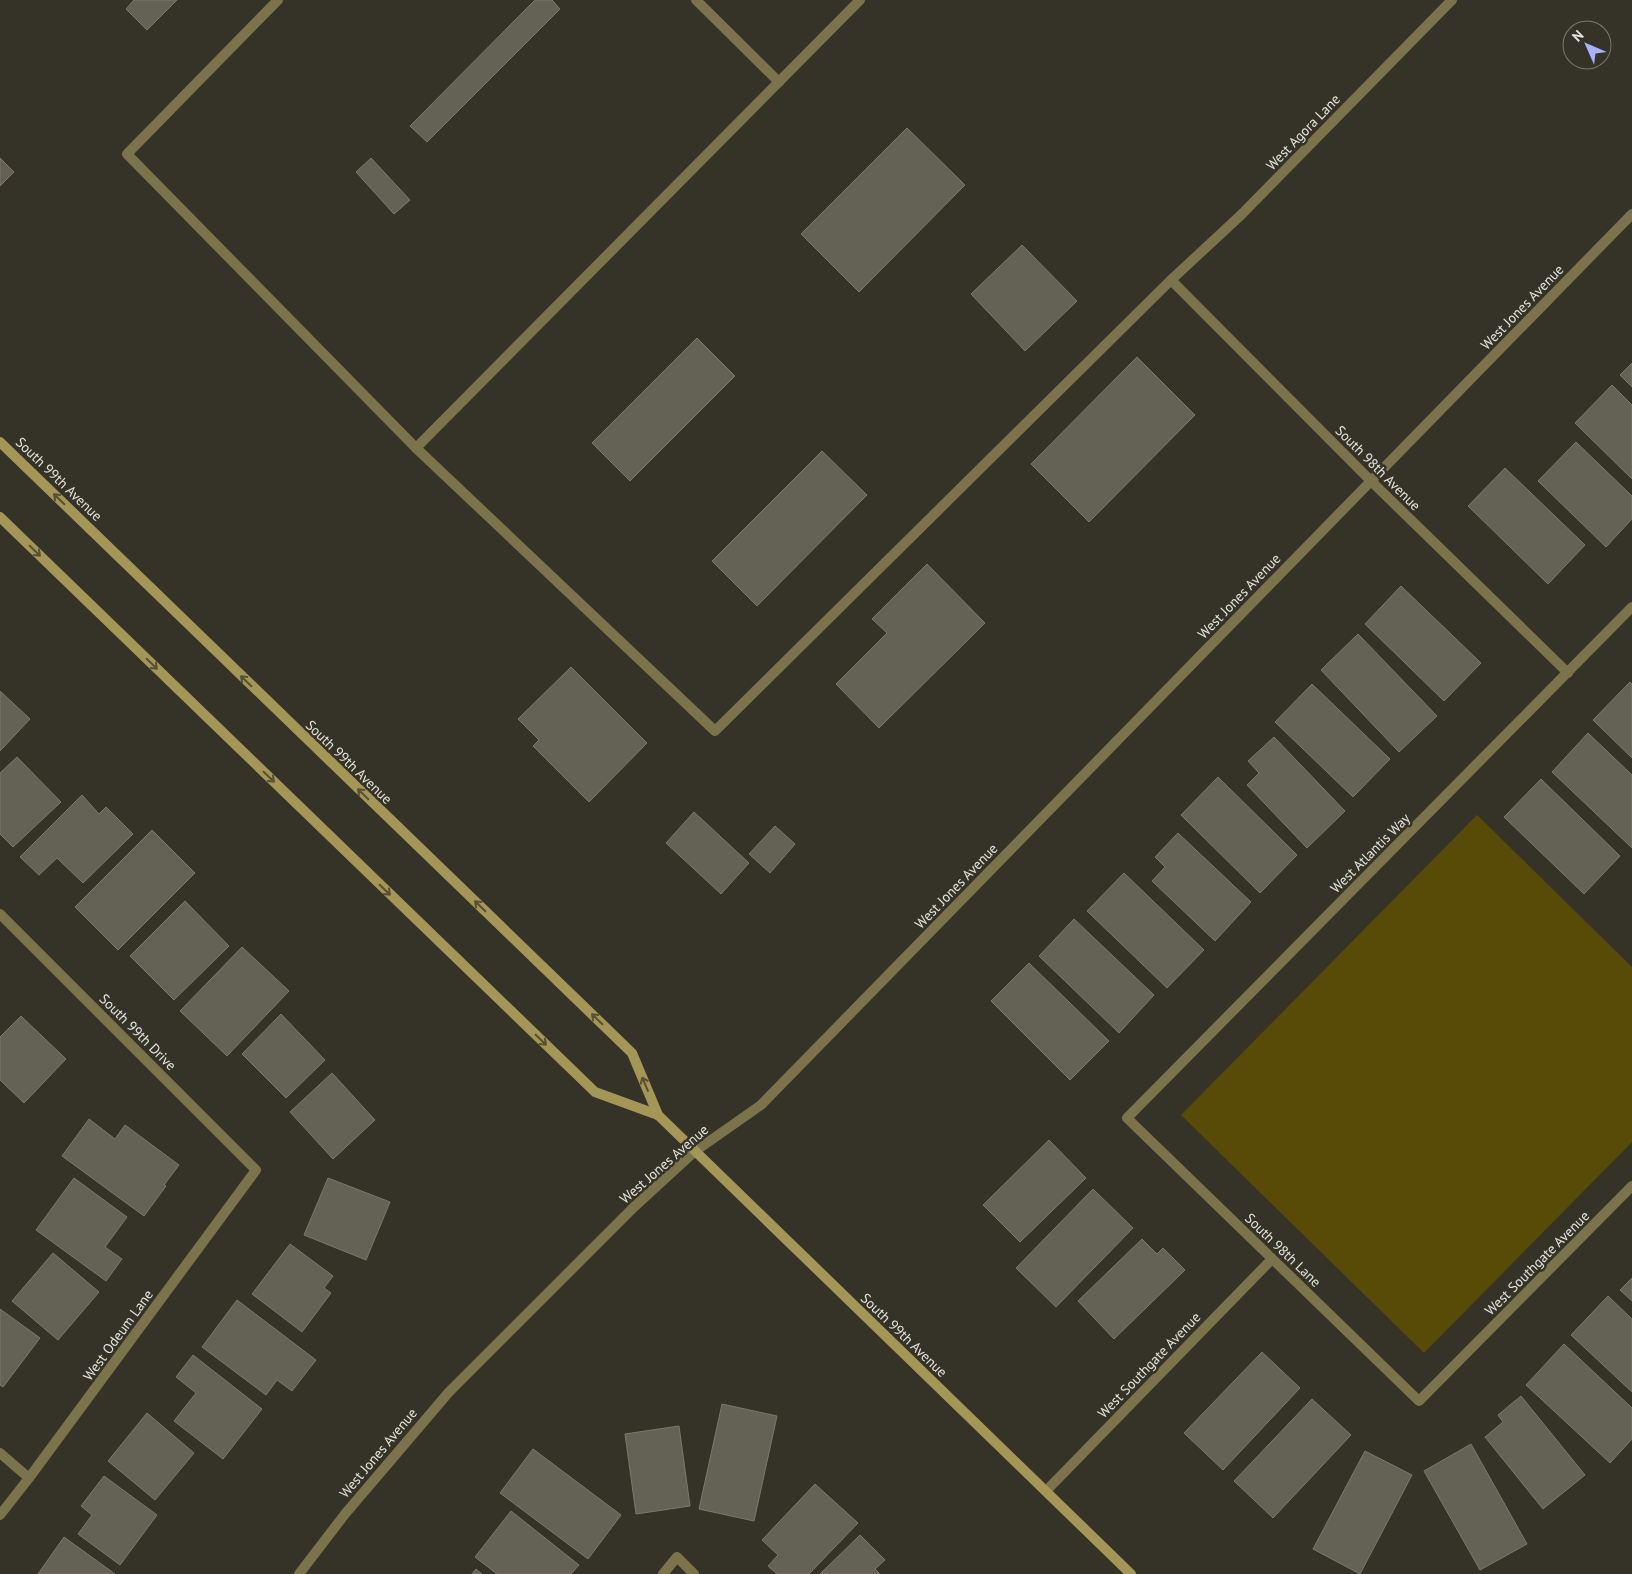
<svg xmlns="http://www.w3.org/2000/svg" width="1632" height="1574" viewBox="0 0 1632 1574" font-family="'PT Sans',sans-serif">
	<style>
		.green { fill: #574b07 }
		.building { fill: #646255; stroke: #7c796c }
		.lines { fill: none; stroke-linecap: round; stroke-linejoin: round }
		.service { stroke: #7b734c; stroke-width: 10 }
		.minor { stroke: #7b734c; stroke-width: 10 }
		.tertiary { stroke: #7b734c; stroke-width: 10 }
		.secondary { stroke: #a39657; stroke-width: 10 }
		.oneway { stroke: #565135 }
		.labels { text-anchor: middle; dominant-baseline: central; stroke-width: 5; stroke-linejoin: round; paint-order: stroke }
		.street-label { font-size: 14px; fill: #e4e3dc; stroke: #353327 }
	</style>
	<rect width="100%" height="100%" fill="#353327"/>
	<polygon class="green" points="1477,815 1632,967 1632,1142 1424,1353 1181,1115"/>
	<g class="building">
		<polygon points="134,0 177,0 147,30 126,9"/>
		<polygon points="535,0 552,0 560,9 427,142 410,126"/>
		<polygon points="907,128 965,185 859,292 801,234"/>
		<polygon points="0,158 14,172 0,186"/>
		<polygon points="371,158 410,200 394,214 356,172"/>
		<polygon points="1022,245 1077,301 1025,351 971,294"/>
		<polygon points="697,338 735,376 630,481 592,443"/>
		<polygon points="1137,357 1195,415 1089,522 1031,464"/>
		<polygon points="1632,363 1632,387 1620,375"/>
		<polygon points="1612,385 1632,405 1632,479 1575,423"/>
		<polygon points="1576,442 1632,496 1632,519 1606,547 1538,481"/>
		<polygon points="822,451 867,495 757,606 712,561"/>
		<polygon points="1505,468 1585,545 1548,584 1468,506"/>
		<polygon points="927,564 985,623 879,728 836,684 887,633 872,619"/>
		<polygon points="1401,586 1481,663 1444,701 1365,624"/>
		<polygon points="1358,634 1437,716 1399,752 1321,670"/>
		<polygon points="571,667 647,743 589,802 533,746 539,740 518,719"/>
		<polygon points="1630,682 1632,684 1632,758 1593,720"/>
		<polygon points="1312,684 1390,759 1353,797 1275,722"/>
		<polygon points="0,691 30,719 0,751"/>
		<polygon points="1588,733 1632,775 1632,848 1552,772"/>
		<polygon points="1274,737 1345,811 1307,848 1247,785 1259,773 1248,761"/>
		<polygon points="17,757 61,802 13,847 0,834 0,773"/>
		<polygon points="1218,777 1297,855 1260,893 1181,815"/>
		<polygon points="1541,779 1620,856 1584,894 1504,817"/>
		<polygon points="82,795 99,814 106,807 133,834 83,883 57,858 39,875 20,857"/>
		<polygon points="694,812 749,863 721,894 666,843"/>
		<polygon points="775,826 795,844 770,873 749,854"/>
		<polygon points="152,830 195,873 118,950 75,907"/>
		<polygon points="1178,833 1251,902 1215,941 1152,881 1165,867 1155,857"/>
		<polygon points="1124,873 1204,950 1167,988 1087,911"/>
		<polygon points="185,901 229,946 174,1000 130,956"/>
		<polygon points="1074,919 1154,995 1119,1033 1039,956"/>
		<polygon points="242,947 289,991 227,1056 180,1011"/>
		<polygon points="1029,963 1109,1041 1070,1080 991,1001"/>
		<polygon points="281,1014 325,1060 286,1098 242,1054"/>
		<polygon points="21,1016 66,1059 24,1103 0,1080 0,1037"/>
		<polygon points="332,1073 375,1120 333,1159 290,1112"/>
		<polygon points="89,1119 115,1139 125,1125 179,1165 164,1185 166,1186 144,1216 62,1156"/>
		<polygon points="1049,1140 1086,1178 1020,1242 983,1205"/>
		<polygon points="74,1178 127,1217 105,1247 122,1259 106,1281 36,1230"/>
		<polygon points="328,1178 390,1202 366,1260 304,1235"/>
		<polygon points="1093,1189 1133,1228 1056,1307 1016,1268"/>
		<polygon points="1142,1239 1157,1254 1163,1248 1185,1270 1114,1339 1078,1301"/>
		<polygon points="290,1244 333,1276 324,1288 331,1293 302,1332 252,1294"/>
		<polygon points="53,1253 99,1292 58,1340 12,1301"/>
		<polygon points="1632,1278 1632,1301 1620,1290"/>
		<polygon points="1608,1296 1632,1319 1632,1392 1571,1335"/>
		<polygon points="237,1300 316,1360 292,1391 277,1380 266,1395 202,1347"/>
		<polygon points="0,1309 40,1338 3,1387 0,1385"/>
		<polygon points="1564,1344 1632,1408 1632,1439 1610,1463 1526,1385"/>
		<polygon points="1262,1352 1300,1388 1223,1470 1184,1433"/>
		<polygon points="193,1355 262,1409 223,1459 174,1421 196,1393 176,1377"/>
		<polygon points="1521,1396 1585,1475 1543,1509 1485,1437 1503,1422 1498,1415"/>
		<polygon points="1312,1399 1351,1435 1273,1518 1234,1481"/>
		<polygon points="722,1404 777,1416 754,1521 699,1509"/>
		<polygon points="147,1413 194,1453 155,1500 108,1461"/>
		<polygon points="679,1426 690,1506 636,1514 625,1434"/>
		<polygon points="1471,1444 1527,1544 1480,1570 1424,1471"/>
		<polygon points="533,1449 621,1515 588,1559 500,1493"/>
		<polygon points="1365,1451 1412,1475 1360,1574 1313,1549"/>
		<polygon points="104,1476 157,1515 120,1565 78,1534 92,1515 81,1506"/>
		<polygon points="815,1484 858,1523 809,1574 777,1574 768,1566 778,1555 762,1540"/>
		<polygon points="511,1511 579,1565 571,1574 497,1574 475,1557"/>
		<polygon points="860,1535 885,1560 875,1569 880,1574 820,1574"/>
		<polygon points="64,1537 115,1574 38,1574"/>
		<polygon points="476,1569 482,1574 472,1574"/>
	</g>
	<g class="lines">
		<g class="service">
			<polyline points="278,0 127,154 416,448 715,731 1171,280 1371,481"/>
			<polyline points="696,0 779,82"/>
			<polyline points="416,448 860,0"/>
		</g>
		<g class="minor">
			<polyline points="1171,280 1241,215 1452,0"/>
			<polyline points="1371,481 1568,673"/>
			<polyline points="1632,607 1127,1118 1419,1401 1632,1186"/>
			<polyline points="0,914 256,1170 29,1478 0,1515"/>
			<polyline points="0,1453 29,1478"/>
			<polyline points="1046,1491 1272,1259"/>
			<polyline points="663,1574 677,1557 694,1574"/>
		</g>
		<polyline class="tertiary" points="299,1574 345,1514 449,1392 634,1207 694,1152 761,1105 1632,214"/>
		<g class="secondary">
			<polyline points="0,442 632,1053 658,1115 1131,1574"/>
			<polyline points="0,517 595,1092 658,1115"/>
		</g>
	</g>
	<defs><path id="oneway-shaft" d="M-6 0H5M1.5-3L5.5 0L1.5 3" fill="none" stroke-width="1.6" stroke-linecap="round" stroke-linejoin="round" transform="scale(1.25)"/></defs>
	<g class="oneway">
		<use href="#oneway-shaft" transform="translate(59 499) rotate(-136)"/>
		<use href="#oneway-shaft" transform="translate(35 551) rotate(44)"/>
		<use href="#oneway-shaft" transform="translate(152 664) rotate(44)"/>
		<use href="#oneway-shaft" transform="translate(246 681) rotate(-136)"/>
		<use href="#oneway-shaft" transform="translate(269 777) rotate(44)"/>
		<use href="#oneway-shaft" transform="translate(363 794) rotate(-136)"/>
		<use href="#oneway-shaft" transform="translate(385 890) rotate(44)"/>
		<use href="#oneway-shaft" transform="translate(480 906) rotate(-136)"/>
		<use href="#oneway-shaft" transform="translate(597 1019) rotate(-136)"/>
		<use href="#oneway-shaft" transform="translate(541 1040) rotate(44)"/>
		<use href="#oneway-shaft" transform="translate(645 1084) rotate(-113)"/>
	</g>
	<g class="labels">
		<g class="street-label">
			<text transform="translate(1303 132) rotate(-46)">West Agora Lane</text>
			<text transform="translate(1522 307) rotate(-46)">West Jones Avenue</text>
			<text transform="translate(1378 468) rotate(45)">South 98th Avenue</text>
			<text transform="translate(59 479) rotate(44)">South 99th Avenue</text>
			<text transform="translate(1239 596) rotate(-46)">West Jones Avenue</text>
			<text transform="translate(349 762) rotate(44)">South 99th Avenue</text>
			<text transform="translate(1370 853) rotate(-45)">West Atlantis Way</text>
			<text transform="translate(956 886) rotate(-46)">West Jones Avenue</text>
			<text transform="translate(138 1032) rotate(45)">South 99th Drive</text>
			<text transform="translate(664 1164) rotate(-41)">West Jones Avenue</text>
			<text transform="translate(1283 1250) rotate(44)">South 98th Lane</text>
			<text transform="translate(1537 1263) rotate(-45)">West Southgate Avenue</text>
			<text transform="translate(118 1335) rotate(-54)">West Odeum Lane</text>
			<text transform="translate(904 1335) rotate(44)">South 99th Avenue</text>
			<text transform="translate(1149 1365) rotate(-46)">West Southgate Avenue</text>
			<text transform="translate(378 1453) rotate(-50)">West Jones Avenue</text>
		</g>
	</g>
	<g transform="translate(1587 45) rotate(315)"><circle r="24" fill="#353327" stroke="#7b796f"/>
	<path d="M0-4L9 19L0 12L-9 19Z" fill="#a7b1fc"/>
	<text y="-8" font-size="14" font-weight="bold" text-anchor="middle" fill="#e4e3dc">N</text>
	</g>
</svg>
